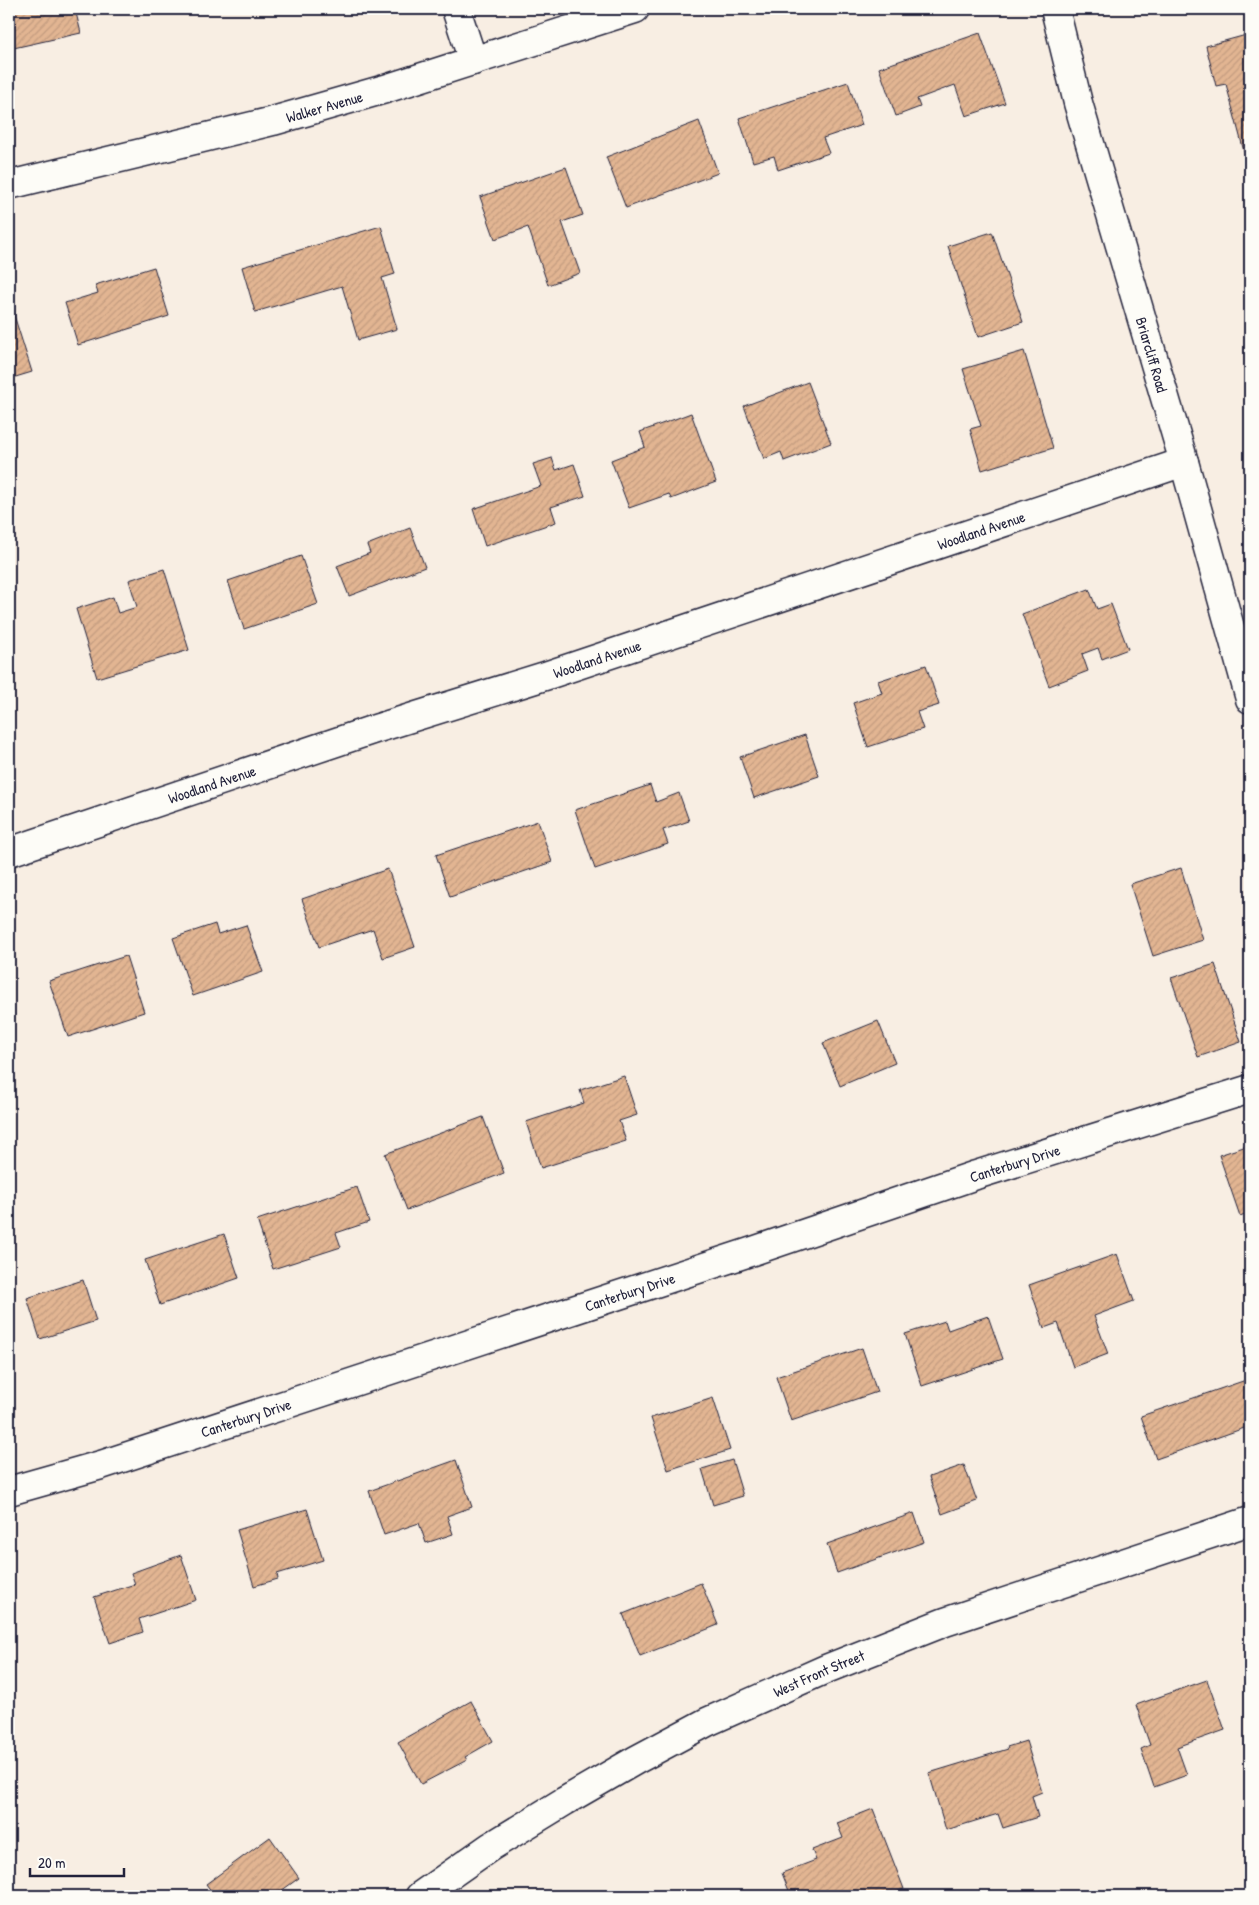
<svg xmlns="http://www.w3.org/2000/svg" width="1259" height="1905" viewBox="0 0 1259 1905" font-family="'Patrick Hand',sans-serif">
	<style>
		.building { fill: url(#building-hatch); stroke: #22223b }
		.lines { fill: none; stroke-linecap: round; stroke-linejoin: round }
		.street-casing { stroke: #22223b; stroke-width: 31 }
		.secondary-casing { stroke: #22223b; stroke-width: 31 }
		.street { stroke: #fdfcf7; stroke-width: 28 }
		.secondary { stroke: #fdfcf7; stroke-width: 28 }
		.labels { text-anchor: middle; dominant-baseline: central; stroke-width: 5; stroke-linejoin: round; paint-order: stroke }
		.street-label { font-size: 15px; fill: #22223b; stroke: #fdfcf7 }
	</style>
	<defs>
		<pattern id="building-hatch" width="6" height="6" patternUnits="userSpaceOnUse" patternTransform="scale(1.25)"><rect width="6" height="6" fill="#e2b592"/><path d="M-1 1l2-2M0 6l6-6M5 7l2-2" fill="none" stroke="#c29b7f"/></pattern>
	</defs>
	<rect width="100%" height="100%" fill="#f8eee3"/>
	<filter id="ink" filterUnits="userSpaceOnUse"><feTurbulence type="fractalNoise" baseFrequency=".02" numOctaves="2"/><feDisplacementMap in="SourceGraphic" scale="10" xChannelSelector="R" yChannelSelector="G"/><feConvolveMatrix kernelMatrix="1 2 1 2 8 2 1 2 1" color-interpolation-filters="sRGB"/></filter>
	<g filter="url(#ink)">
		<g class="building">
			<polygon points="9,9 75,9 81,33 9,49"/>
			<polygon points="980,33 1005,103 966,116 955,85 917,99 920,107 896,116 879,68"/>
			<polygon points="1250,34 1250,158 1246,159 1226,84 1216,86 1206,46"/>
			<polygon points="848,82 862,125 823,138 829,153 778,170 774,156 753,162 739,118"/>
			<polygon points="699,121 718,173 626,208 606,157"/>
			<polygon points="566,167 583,215 562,222 580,273 548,285 528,227 495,239 480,197"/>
			<polygon points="381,226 395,274 382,278 397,329 358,340 342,286 255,312 242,267"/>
			<polygon points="992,232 1023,322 978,337 948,246"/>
			<polygon points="154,267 169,316 78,345 65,303 98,293 95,285"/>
			<polygon points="12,309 32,372 9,379 9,310"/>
			<polygon points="1024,351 1053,448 982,470 970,429 981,426 963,369"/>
			<polygon points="808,382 831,443 784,461 781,452 764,459 744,406"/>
			<polygon points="691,413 716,482 671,499 669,494 629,508 611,460 645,447 640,432"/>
			<polygon points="552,458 556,470 574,464 585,496 551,507 556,522 485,546 473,509 541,486 533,464"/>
			<polygon points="410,528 425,567 349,596 337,566 370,553 367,545"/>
			<polygon points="301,556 318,604 244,629 228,581"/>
			<polygon points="164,569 189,650 97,678 76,609 113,597 118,613 137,607 129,580"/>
			<polygon points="1089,589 1097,609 1111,604 1128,649 1102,659 1098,648 1082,654 1088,671 1049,686 1022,614"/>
			<polygon points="926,665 939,705 917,712 923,729 868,747 853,703 882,693 878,681"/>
			<polygon points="805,735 819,776 754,798 740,757"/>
			<polygon points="650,785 656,802 679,793 689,821 663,830 668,844 595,869 575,810"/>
			<polygon points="538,821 552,862 450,897 436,855"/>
			<polygon points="1181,868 1203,940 1153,956 1130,884"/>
			<polygon points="388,869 415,947 383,958 373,929 319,947 302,899"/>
			<polygon points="215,924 218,934 246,925 263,972 193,996 173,938"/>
			<polygon points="126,956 144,1012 68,1037 49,981"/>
			<polygon points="1215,964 1241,1042 1198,1057 1171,978"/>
			<polygon points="878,1021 895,1063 840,1086 823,1043"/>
			<polygon points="624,1076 637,1115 619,1121 626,1141 541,1168 526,1122 584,1103 580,1090"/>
			<polygon points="483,1117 504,1173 407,1210 385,1154"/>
			<polygon points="1250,1145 1250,1212 1240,1216 1219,1155"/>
			<polygon points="357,1187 369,1222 336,1233 341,1247 273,1269 257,1220"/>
			<polygon points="224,1234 239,1278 160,1305 145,1260"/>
			<polygon points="1117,1254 1134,1301 1094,1316 1108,1354 1073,1367 1058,1323 1044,1328 1029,1285"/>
			<polygon points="83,1280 96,1321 40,1339 27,1298"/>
			<polygon points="988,1316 1003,1359 922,1386 905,1334 945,1321 948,1330"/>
			<polygon points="862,1348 877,1392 791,1421 776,1377"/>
			<polygon points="1246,1380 1250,1393 1250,1426 1156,1459 1141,1416"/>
			<polygon points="713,1398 730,1450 668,1470 651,1418"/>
			<polygon points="456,1460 472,1507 447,1516 453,1534 426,1543 419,1523 384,1535 369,1491"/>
			<polygon points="732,1460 743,1496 713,1505 702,1469"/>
			<polygon points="964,1465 977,1501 942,1514 929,1477"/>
			<polygon points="307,1509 323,1560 277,1574 278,1579 254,1586 237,1530"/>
			<polygon points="914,1513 924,1542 837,1573 827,1544"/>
			<polygon points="181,1555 196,1600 139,1619 143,1632 110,1643 94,1597 135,1584 131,1573"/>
			<polygon points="701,1583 718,1625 640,1656 623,1614"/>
			<polygon points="1207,1680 1225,1730 1177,1747 1187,1775 1154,1787 1141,1749 1150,1745 1136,1705"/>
			<polygon points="471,1701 493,1741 465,1757 467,1760 421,1784 398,1742"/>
			<polygon points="1026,1741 1042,1792 1032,1796 1038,1817 1003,1828 998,1814 946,1830 929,1773 1008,1749 1007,1747"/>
			<polygon points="873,1809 904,1889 885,1896 791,1896 782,1873 816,1860 812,1850 843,1838 837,1823"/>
			<polygon points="270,1837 299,1878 274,1896 215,1896 206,1884"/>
		</g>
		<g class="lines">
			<defs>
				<g id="street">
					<polyline points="456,9 473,61"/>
					<path id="s1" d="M9 185 273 121 385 89 635 9"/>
					<path id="s2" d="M9 852 375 729 545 676 1184 462"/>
					<path id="s3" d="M9 1491 101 1465 753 1251 976 1175 1250 1089"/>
				</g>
				<g id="secondary">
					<path id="s4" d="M1055 9 1078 103 1184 462 1250 699"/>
					<path id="s5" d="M420 1896 490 1847 565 1801 636 1760 707 1722 826 1669 945 1622 1250 1521"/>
				</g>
			</defs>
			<use href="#street" class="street-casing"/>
			<use href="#secondary" class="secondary-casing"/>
			<use href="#street" class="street"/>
			<use href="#secondary" class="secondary"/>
		</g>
	</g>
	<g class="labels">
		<g class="street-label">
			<text stroke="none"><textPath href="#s1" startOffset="325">Walker Avenue</textPath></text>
			<text stroke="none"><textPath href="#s4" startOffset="359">Briarcliff Road</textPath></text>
			<text stroke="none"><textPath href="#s2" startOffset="1024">Woodland Avenue</textPath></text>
			<text stroke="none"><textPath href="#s2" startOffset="619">Woodland Avenue</textPath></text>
			<text stroke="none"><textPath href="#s2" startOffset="214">Woodland Avenue</textPath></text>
			<text stroke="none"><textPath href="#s3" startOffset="1058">Canterbury Drive</textPath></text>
			<text stroke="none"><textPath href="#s3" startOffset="652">Canterbury Drive</textPath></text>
			<text stroke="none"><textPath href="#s3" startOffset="248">Canterbury Drive</textPath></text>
			<text stroke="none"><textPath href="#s5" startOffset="458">West Front Street</textPath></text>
		</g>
	</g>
	<rect width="1259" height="1905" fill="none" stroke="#fdfcf7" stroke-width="30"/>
	<rect x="15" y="15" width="1229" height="1875" fill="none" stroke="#22223b" stroke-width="2" filter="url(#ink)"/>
	<path d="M30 1868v8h94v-8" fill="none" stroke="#22223b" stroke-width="2.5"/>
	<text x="38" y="1868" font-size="15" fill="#22223b" stroke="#fdfcf7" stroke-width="4" paint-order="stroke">20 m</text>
</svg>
